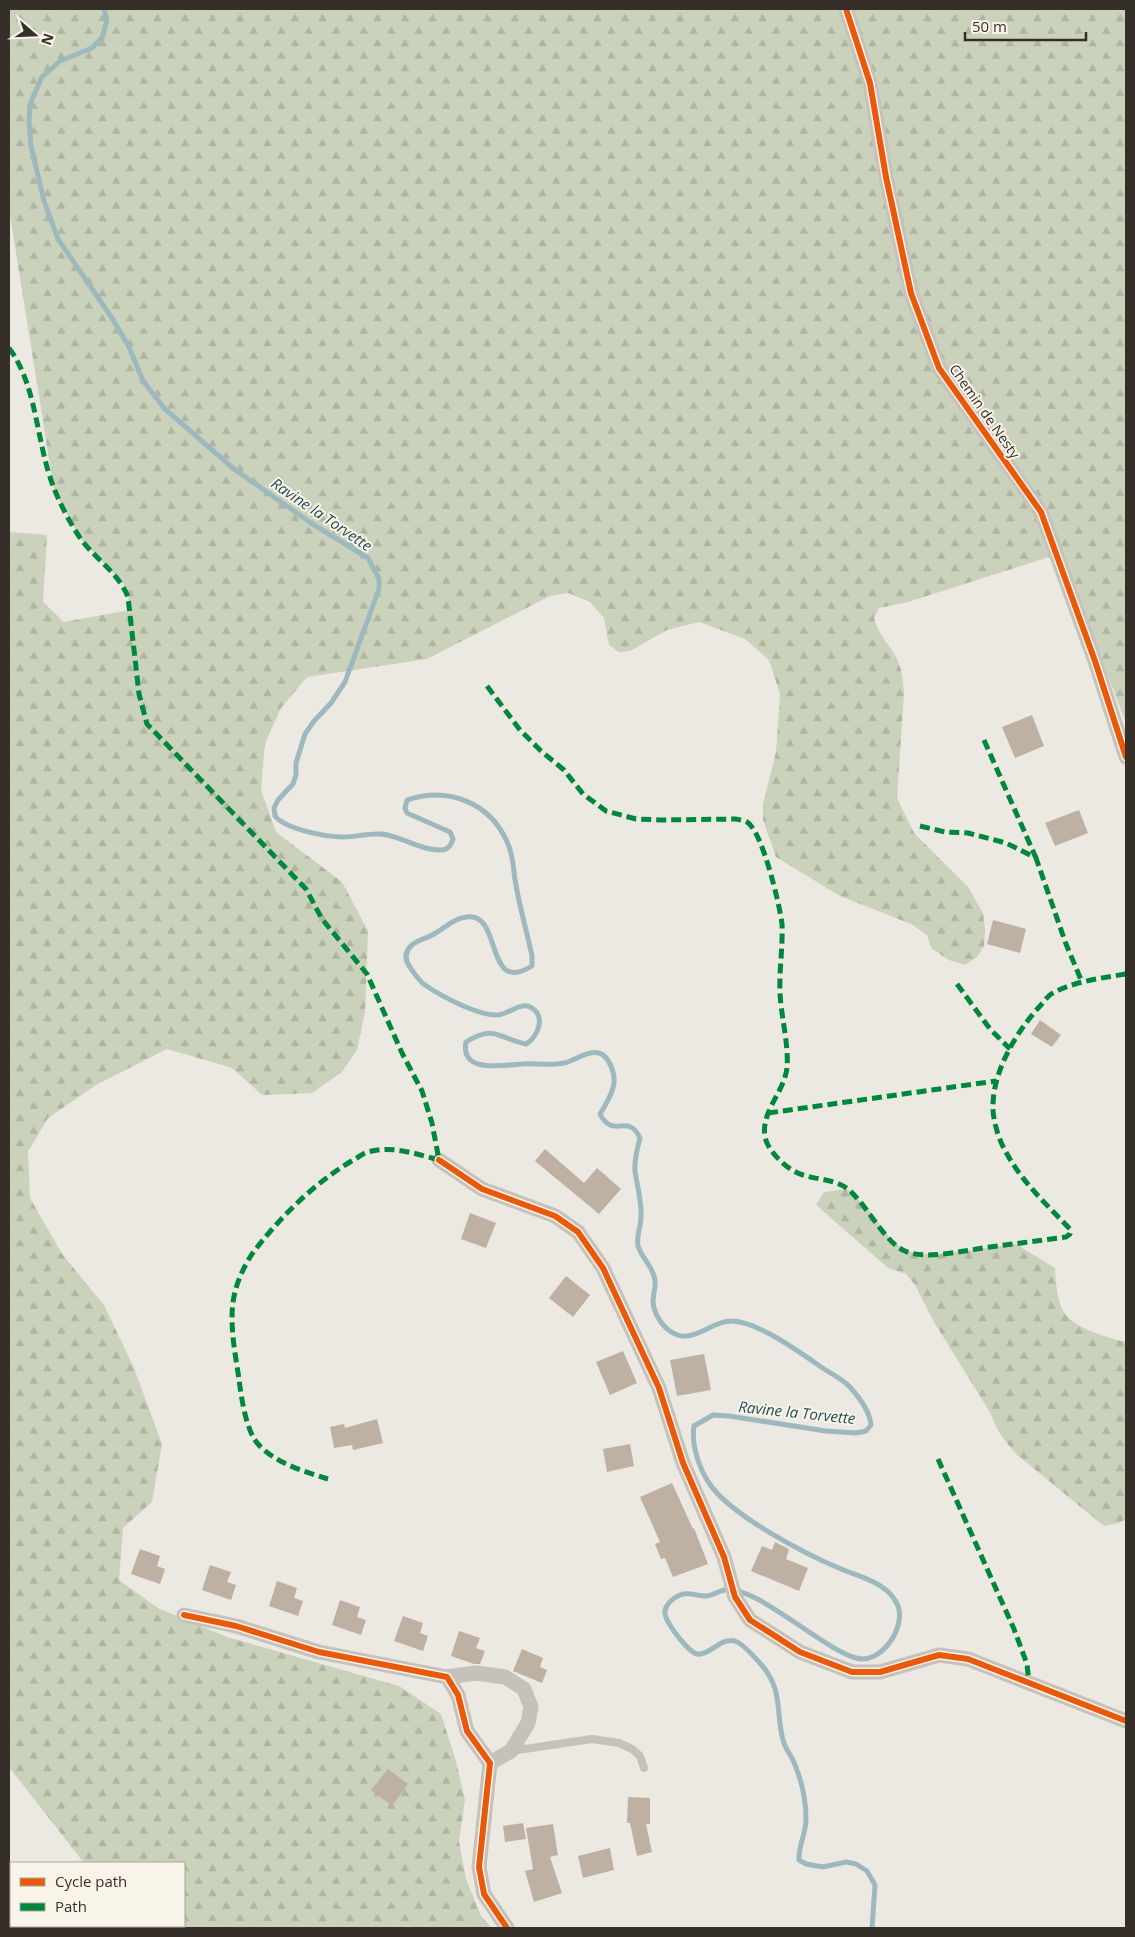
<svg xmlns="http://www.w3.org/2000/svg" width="1135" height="1937" viewBox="0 0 1135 1937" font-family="'Open Sans',sans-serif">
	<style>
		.forest { fill: url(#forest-firs) }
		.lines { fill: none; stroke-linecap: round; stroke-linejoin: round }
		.stream { stroke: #9eb9bd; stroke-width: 5 }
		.building { fill: #bfb0a4 }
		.service { stroke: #c6c1ba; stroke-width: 8 }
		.minor { stroke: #c6c1ba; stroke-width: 15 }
		.quiet { stroke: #00873e; stroke-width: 5; stroke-dasharray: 10 5; stroke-linecap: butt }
		.cycleway-casing { stroke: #f9f4e9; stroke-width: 9 }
		.cycleway { stroke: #e8590c; stroke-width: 6 }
		.labels { text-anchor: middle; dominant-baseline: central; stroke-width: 4; stroke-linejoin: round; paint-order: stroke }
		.street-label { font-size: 14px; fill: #362f29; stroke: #f9f4e9 }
		.water-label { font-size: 15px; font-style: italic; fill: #204c56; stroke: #f9f4e9 }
	</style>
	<defs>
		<pattern id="forest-firs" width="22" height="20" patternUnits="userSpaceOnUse" patternTransform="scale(1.25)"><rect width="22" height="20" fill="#cbd2bc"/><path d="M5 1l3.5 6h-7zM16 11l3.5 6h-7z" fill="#afb5a2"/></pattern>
	</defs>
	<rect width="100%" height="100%" fill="#ece9e2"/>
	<g class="forest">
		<path d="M9 9H1126V723L1067 569 1049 557 908 602 879 608 874 618C878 633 887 642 895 655 902 667 903 680 904 693L897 798 914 833 968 887 983 913 985 930 984 946 977 957 965 965 949 960 932 949 927 935 911 924 840 896 776 857 763 820V804L776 752 780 694 769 660 745 639 699 622 667 630 630 651 619 652 609 645 604 618 590 602 568 593 550 596 427 659 307 677 281 708 265 743 261 790 276 832 342 882 368 931 365 1012 357 1050 342 1072 312 1093 262 1095 232 1068 167 1049 96 1085 48 1118 28 1152 30 1198 62 1254 104 1305 134 1368 162 1444 152 1502 123 1528 119 1580 158 1608 227 1637 399 1686 441 1714 456 1761 465 1800 459 1841 466 1879 481 1916 492 1928H154L152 1926H184V1863H84L9 1767V532L47 535 43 602 64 622 130 610 128 597 123 583 80 538 54 490 9 209Z"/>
		<path d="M848 1189 868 1209 891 1240 905 1251 932 1255 1016 1244 1055 1268C1055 1280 1058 1304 1065 1314 1077 1329 1108 1338 1126 1342V1519L1119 1523 1104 1526 1016 1454C1004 1440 997 1431 991 1414L934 1322 915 1285 906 1274 888 1268 816 1205 824 1192Z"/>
	</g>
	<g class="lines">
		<path class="stream" d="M104 9 107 20 102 38 92 48 60 61 42 77 30 104 29 121 31 146 44 201 58 239 112 318 129 347 143 381 165 409 234 469 311 523 368 558 379 579V589L345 682 331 703 314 721 305 734 296 763V775L293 784 278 800 274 808 275 816C285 829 326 837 343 837 356 837 369 833 381 834 402 836 419 850 440 850 448 850 451 846 453 839L450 832 407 813 405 808 407 800C449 786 491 803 508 844 514 858 513 871 516 885 520 909 527 932 532 956V966C484 996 503 912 467 917 454 918 445 928 434 934 427 938 419 940 413 944 405 951 404 959 410 967 414 973 419 981 425 985 441 996 478 1016 498 1015 509 1014 520 1002 530 1007 547 1015 538 1037 526 1044 498 1038 494 1024 466 1042 460 1074 503 1065 522 1064 535 1063 550 1066 564 1063 575 1061 587 1050 599 1053 609 1056 615 1073 614 1083 613 1092 605 1106 600 1114 613 1140 628 1112 640 1138 637 1149 634 1160 635 1171 637 1186 642 1201 641 1217 641 1226 636 1237 638 1246 642 1259 653 1266 655 1280 656 1287 653 1295 653 1302 654 1313 661 1325 670 1331 691 1347 710 1321 731 1321 758 1321 802 1354 824 1369 832 1374 842 1379 849 1386 859 1397 870 1411 871 1425L866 1431 856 1433 826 1431 729 1416 713 1415 694 1426C691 1444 699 1468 709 1483 730 1515 805 1554 841 1569 860 1577 889 1583 898 1606 906 1628 881 1665 856 1658 821 1648 756 1585 725 1590 718 1591 714 1595 707 1596 698 1597 690 1591 680 1595 673 1598 666 1604 665 1611 663 1620 689 1653 697 1654 710 1656 720 1637 735 1641 744 1644 753 1656 759 1662 784 1689 775 1709 783 1740 785 1749 792 1756 795 1765 802 1782 806 1801 806 1819 806 1835 798 1845 799 1860L806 1864 823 1867 846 1862 856 1864 867 1871 875 1885 872 1928"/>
	</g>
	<g class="building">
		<polygon points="1032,715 1044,746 1015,758 1002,727"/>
		<polygon points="1079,810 1088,833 1055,846 1045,823"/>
		<polygon points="993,920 1026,929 1020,953 987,944"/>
		<polygon points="1040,1020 1061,1035 1052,1047 1031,1034"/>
		<polygon points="545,1149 584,1183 597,1168 621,1189 599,1214 535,1161"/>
		<polygon points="470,1213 496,1223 486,1248 461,1239"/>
		<polygon points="566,1276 590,1295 573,1317 549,1298"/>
		<polygon points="623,1351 637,1383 610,1395 596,1362"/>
		<polygon points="704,1354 711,1390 677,1396 670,1360"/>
		<polygon points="377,1419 383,1443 353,1450 352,1445 334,1448 330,1427 344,1424 345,1428"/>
		<polygon points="630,1444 634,1466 607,1472 603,1449"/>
		<polygon points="672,1483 693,1529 694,1528 708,1564 673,1577 665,1558 661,1559 655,1544 660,1542 640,1497"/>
		<polygon points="775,1542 789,1549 786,1559 808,1568 799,1591 751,1571 762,1546 772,1550"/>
		<polygon points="140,1549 160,1556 157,1566 165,1569 160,1584 131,1574"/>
		<polygon points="210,1565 231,1572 227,1582 236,1585 231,1600 202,1590"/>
		<polygon points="277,1581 297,1588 294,1598 303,1601 298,1616 269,1606"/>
		<polygon points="340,1600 360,1607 357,1617 366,1620 361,1635 332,1625"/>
		<polygon points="403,1616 423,1623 420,1633 428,1636 423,1651 394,1641"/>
		<polygon points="459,1631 480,1638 476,1648 485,1651 480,1664 474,1664 451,1656"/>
		<polygon points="522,1649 543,1658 540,1667 547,1670 542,1683 513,1671"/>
		<polygon points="388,1769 408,1784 392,1806 371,1790"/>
		<polygon points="628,1797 650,1798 650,1824 646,1824 652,1852 637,1856 630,1823 627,1823"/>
		<polygon points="523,1823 526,1839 505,1842 503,1826"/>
		<polygon points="553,1824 558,1855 550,1857 562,1893 534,1902 525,1871 533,1869 526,1828"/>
		<polygon points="610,1848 614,1870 583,1878 578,1856"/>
	</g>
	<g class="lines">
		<polyline class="service" points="511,1751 592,1739 619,1743 632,1749 640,1756 644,1768"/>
		<g class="minor">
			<polyline points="846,9 870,83 886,177 911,293 939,368 1041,512 1095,661 1126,757"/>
			<polyline points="439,1160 482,1189 555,1216 578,1232 603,1268 659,1388 683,1463 724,1557 735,1597 750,1620 800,1652 852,1672 880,1672 939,1655 968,1659 1126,1721"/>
			<polyline points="184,1615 236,1626 319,1652 447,1677 458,1695 467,1731 490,1763 479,1867 484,1894 507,1928"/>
			<polyline points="447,1677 476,1673 505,1677 524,1689 531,1707 528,1723 511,1751 490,1763"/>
		</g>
		<g class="quiet">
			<path d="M9 348C38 387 36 444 54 488 59 502 72 527 81 539 96 560 118 572 128 597L139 694 147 724 306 889 322 919 367 974 402 1053 422 1091 432 1123 439 1160C417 1154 391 1145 368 1152 363 1153 359 1157 355 1159 315 1182 279 1218 252 1254 245 1265 238 1279 235 1292 228 1319 235 1352 239 1379 241 1396 246 1431 258 1444 275 1463 305 1472 328 1479"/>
			<path d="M487 686 520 730 541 751 564 770 583 794 606 811 636 819 661 820 736 819C739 820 744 820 747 822 762 830 780 906 782 924 783 947 779 970 780 993 781 1016 789 1045 787 1068 784 1094 756 1116 767 1143 773 1156 789 1171 803 1175 818 1180 836 1179 849 1190 867 1205 885 1243 905 1251 924 1260 962 1251 983 1248 1011 1244 1038 1241 1066 1237L1070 1234 1071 1230C1048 1206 1023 1183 1007 1154 999 1141 992 1119 993 1104 994 1069 1017 1031 1040 1006 1044 1002 1048 995 1053 993 1075 981 1102 978 1126 974"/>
			<polyline points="984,740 1036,858"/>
			<polyline points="920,826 945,832 968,833 1006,843 1036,858 1066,944 1082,982"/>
			<polyline points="957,984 990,1029 1010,1049"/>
			<polyline points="768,1113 996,1081"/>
			<polyline points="938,1459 1014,1629 1027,1664 1029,1683"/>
			<polyline points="40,1928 41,1926"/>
		</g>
		<defs>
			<g id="cycleway">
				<polyline points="846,9 870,83 886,177 911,293 939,368 1041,512 1095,661 1126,757"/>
				<polyline points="439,1160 482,1189 555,1216 578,1232 603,1268 659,1388 683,1463 724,1557 735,1597 750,1620 800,1652 852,1672 880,1672 939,1655 968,1659 1126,1721"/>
				<polyline points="184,1615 236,1626 319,1652 447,1677 458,1695 467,1731 490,1763 479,1867 484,1894 507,1928"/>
			</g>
		</defs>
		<use href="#cycleway" class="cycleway-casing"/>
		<use href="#cycleway" class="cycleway"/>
	</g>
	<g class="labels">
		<g class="street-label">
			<text transform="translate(985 411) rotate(55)">Chemin de Nesty</text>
		</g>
		<g class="water-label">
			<text transform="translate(322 514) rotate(34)">Ravine la Torvette</text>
			<text transform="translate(797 1412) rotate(6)">Ravine la Torvette</text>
		</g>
	</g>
	<rect width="1135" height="1937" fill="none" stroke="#362f29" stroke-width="20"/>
	<rect x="10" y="1862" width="175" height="65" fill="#f9f4e9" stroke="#aba59c"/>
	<rect x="20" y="1878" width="25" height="8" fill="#e8590c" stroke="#aba59c"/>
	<text x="55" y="1887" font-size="15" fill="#362f29">Cycle path</text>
	<rect x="20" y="1903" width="25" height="8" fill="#00873e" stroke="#aba59c"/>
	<text x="55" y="1912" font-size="15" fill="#362f29">Path</text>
	<g transform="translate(35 35) rotate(109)" stroke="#f9f4e9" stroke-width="4" paint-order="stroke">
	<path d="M0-4L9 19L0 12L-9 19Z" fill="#362f29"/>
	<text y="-8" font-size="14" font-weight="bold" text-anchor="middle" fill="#362f29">N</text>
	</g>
	<path d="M965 32v8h121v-8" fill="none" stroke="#362f29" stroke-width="2.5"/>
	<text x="972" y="32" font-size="15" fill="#362f29" stroke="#f9f4e9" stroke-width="4" paint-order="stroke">50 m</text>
</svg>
